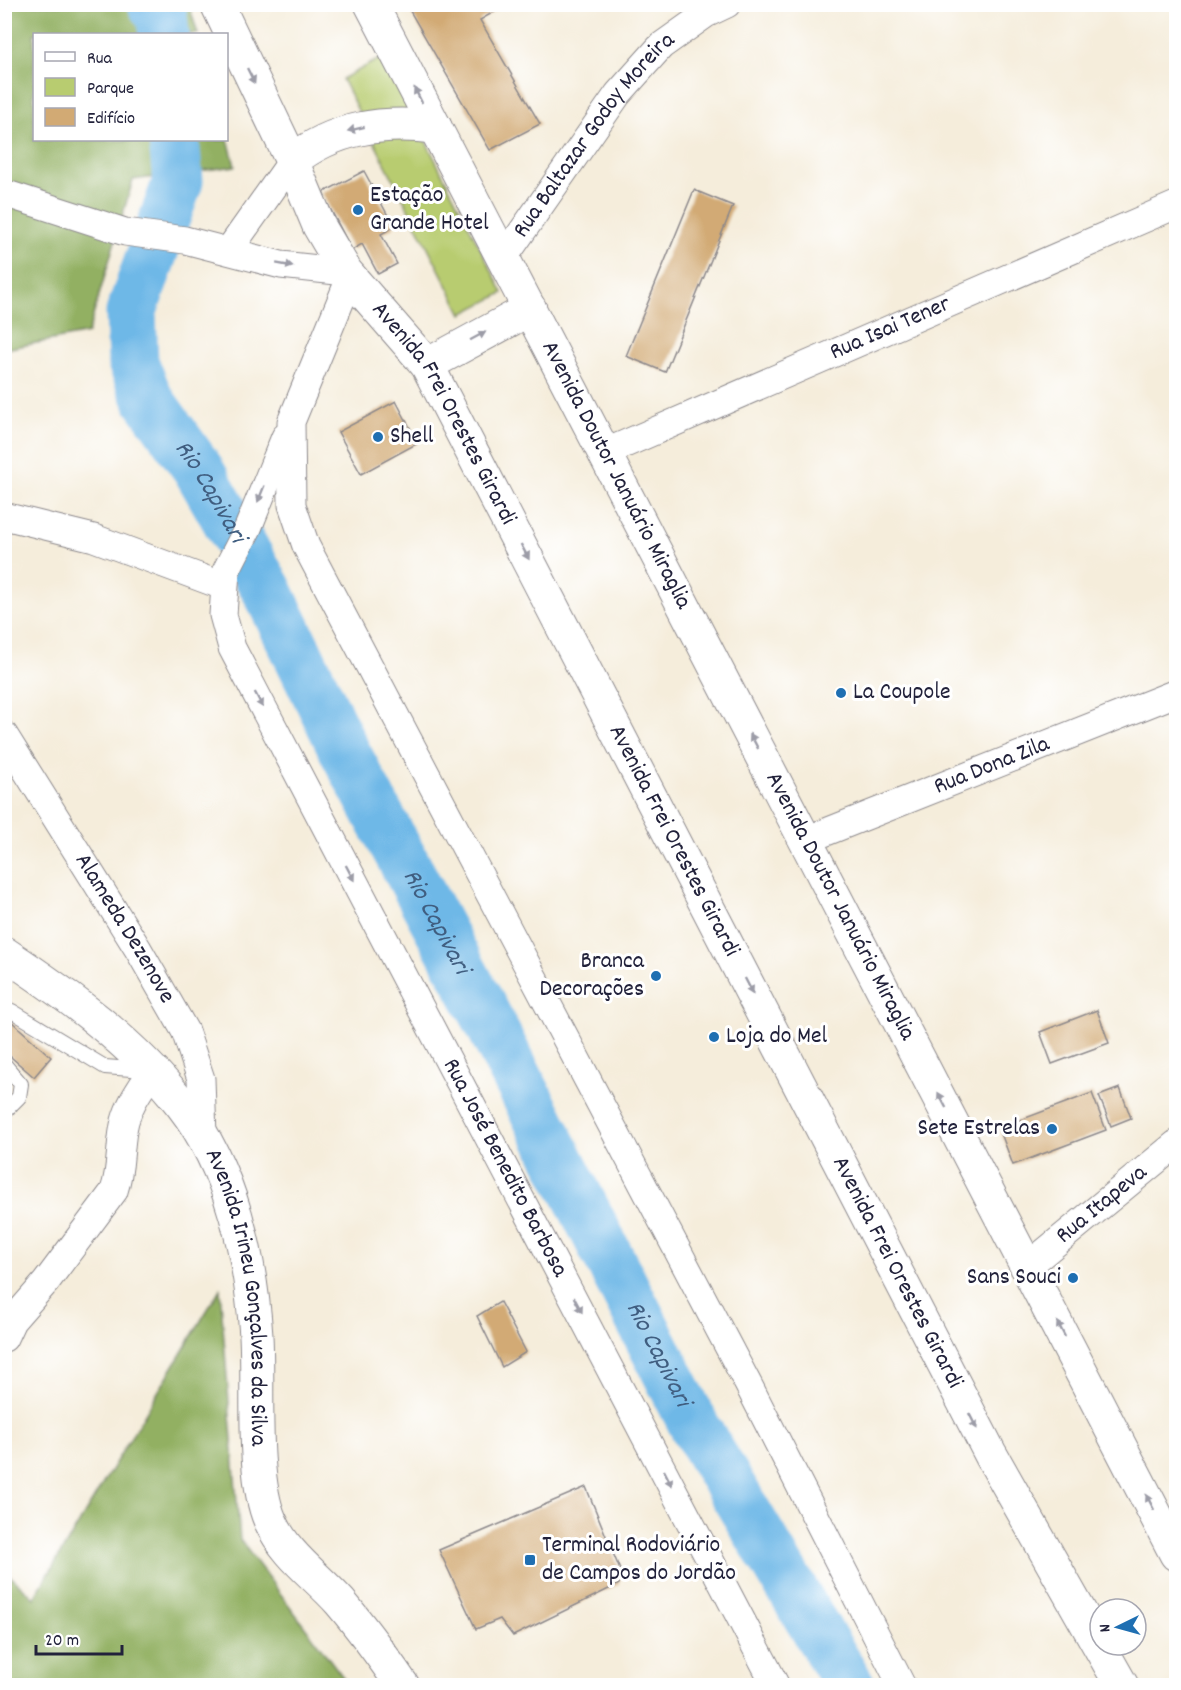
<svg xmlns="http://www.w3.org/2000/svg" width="1181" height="1690" viewBox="0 0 1181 1690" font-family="Dekko,sans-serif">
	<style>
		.green { fill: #b8cc70; stroke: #6d7756; stroke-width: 1.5 }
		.forest { fill: #92b062; stroke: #5a694e; stroke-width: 1.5 }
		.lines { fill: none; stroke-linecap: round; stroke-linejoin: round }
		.river { stroke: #6eb8e7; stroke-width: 51 }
		.building { fill: #d2aa74 }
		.lane-casing { stroke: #8c888b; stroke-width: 16 }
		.street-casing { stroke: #8c888b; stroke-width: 29 }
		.secondary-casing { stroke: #8c888b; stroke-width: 35 }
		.lane { stroke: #fff; stroke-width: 14 }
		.street { stroke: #fff; stroke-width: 27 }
		.secondary { stroke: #fff; stroke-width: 33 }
		.oneway { fill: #9c9ca7 }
		.poi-dot { fill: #1f6fb2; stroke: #fff; stroke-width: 2 }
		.labels { text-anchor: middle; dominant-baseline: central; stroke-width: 6; stroke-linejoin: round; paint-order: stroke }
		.street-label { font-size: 24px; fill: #22223b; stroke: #fff }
		.poi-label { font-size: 24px; fill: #22223b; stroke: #fff; text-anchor: start }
		.water-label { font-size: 26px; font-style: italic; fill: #405e80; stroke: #fff }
	</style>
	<rect width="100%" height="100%" fill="#fff"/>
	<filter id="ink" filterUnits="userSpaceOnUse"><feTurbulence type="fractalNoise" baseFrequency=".0167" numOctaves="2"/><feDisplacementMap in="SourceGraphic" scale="12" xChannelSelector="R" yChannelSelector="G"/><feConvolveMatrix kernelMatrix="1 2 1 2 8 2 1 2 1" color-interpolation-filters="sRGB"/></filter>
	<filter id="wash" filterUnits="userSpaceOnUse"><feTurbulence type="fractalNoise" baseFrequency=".008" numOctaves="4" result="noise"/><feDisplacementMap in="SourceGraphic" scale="24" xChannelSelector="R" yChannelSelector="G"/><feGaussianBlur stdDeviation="1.35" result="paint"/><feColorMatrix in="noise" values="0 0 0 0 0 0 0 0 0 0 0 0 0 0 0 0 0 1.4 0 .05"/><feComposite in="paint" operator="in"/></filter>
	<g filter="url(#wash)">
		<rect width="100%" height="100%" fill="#f5eddb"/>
		<polygon class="green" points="383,57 503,293 462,314 342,79"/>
		<g class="forest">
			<polygon points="5,5 189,5 198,34 34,34 34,140 226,140 227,135 235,166 133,180 88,333 5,349"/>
			<polygon points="220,1289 240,1540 349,1685 5,1685 5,1571 34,1598"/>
		</g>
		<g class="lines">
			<g class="river">
				<polyline points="153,4 162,17 164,34"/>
				<path id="s1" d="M174 140 178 181 131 313 133 362 148 399 198 469 267 590 346 754 485 1014 695 1427 850 1686"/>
			</g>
		</g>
		<g id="blocks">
			<g class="building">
				<polygon points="406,4 508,4 480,20 540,124 490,150"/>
				<polygon points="364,171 394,227 381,234 397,264 378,274 362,244 352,250 322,193"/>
				<polygon points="694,190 733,206 665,372 626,356"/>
				<polygon points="396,401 418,443 361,474 338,432"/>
				<polygon points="1097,1010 1109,1043 1052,1064 1040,1032"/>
				<polygon points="11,1021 51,1057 34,1077 4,1051 4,1029"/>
				<polygon points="1120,1088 1131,1118 1111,1126 1099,1096"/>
				<polygon points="1092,1093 1106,1130 1013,1165 999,1128"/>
				<polygon points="500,1302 526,1352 502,1367 477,1316"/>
				<polygon points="586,1487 620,1570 619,1584 513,1636 500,1619 476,1629 439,1550"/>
			</g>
		</g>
	</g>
	<g filter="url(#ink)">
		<use href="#blocks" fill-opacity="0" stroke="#8c888b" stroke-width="1.5"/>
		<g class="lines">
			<defs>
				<g id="lane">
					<polyline points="4,1013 12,1011 105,1067 144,1070"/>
					<polyline points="4,1064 21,1084 19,1097 4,1112"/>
				</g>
				<g id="street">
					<polyline points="4,193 125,232 185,240 281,265 346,272"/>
					<polyline points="229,250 292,161"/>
					<path id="s2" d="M503 259 618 94 661 46 706 14 727 4"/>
					<polyline points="350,278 291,422 292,505 306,546 748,1384 902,1686"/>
					<path id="s3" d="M285 437 248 528 226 571 223 615 232 648 776 1686"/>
					<path id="s4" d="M604 453 1176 205"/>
					<polyline points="4,516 94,538 223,586"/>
					<path id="s5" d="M4 735 138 949 185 1031 201 1079 203 1136"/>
					<path id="s6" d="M806 840 1176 693"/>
					<path id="s7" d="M1028 1266 1176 1144"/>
					<path d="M4 1338 12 1321 46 1282 114 1191C122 1168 119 1144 125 1121 130 1102 142 1087 152 1071"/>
				</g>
				<g id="secondary">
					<path id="s8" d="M217 4 292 161 319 226 346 272 427 365 991 1455 1122 1686"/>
					<path id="s9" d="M371 4 1176 1554"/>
					<path d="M292 161C335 127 382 121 435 127"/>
					<polyline points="427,365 530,309"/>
					<path id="s10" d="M4 953C69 996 134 1043 182 1105 231 1168 251 1258 256 1336 259 1386 251 1476 270 1520 285 1555 316 1575 340 1602 363 1629 383 1657 403 1686"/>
				</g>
			</defs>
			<use href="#lane" class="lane-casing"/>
			<use href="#street" class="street-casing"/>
			<use href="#secondary" class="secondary-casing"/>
			<use href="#lane" class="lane"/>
			<use href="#street" class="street"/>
			<use href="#secondary" class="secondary"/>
		</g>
		<defs><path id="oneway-solid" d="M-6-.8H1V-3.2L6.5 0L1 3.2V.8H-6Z" transform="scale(1.5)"/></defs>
		<g class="oneway">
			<use href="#oneway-solid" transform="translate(251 76) rotate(64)"/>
			<use href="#oneway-solid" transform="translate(418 95) rotate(-117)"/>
			<use href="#oneway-solid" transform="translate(356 129) rotate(166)"/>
			<use href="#oneway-solid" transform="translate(285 265) rotate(10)"/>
			<use href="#oneway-solid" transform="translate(478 336) rotate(-28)"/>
			<use href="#oneway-solid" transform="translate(261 494) rotate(112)"/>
			<use href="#oneway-solid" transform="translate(525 552) rotate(62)"/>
			<use href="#oneway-solid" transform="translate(259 700) rotate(62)"/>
			<use href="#oneway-solid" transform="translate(754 741) rotate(-118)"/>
			<use href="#oneway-solid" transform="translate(350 873) rotate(62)"/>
			<use href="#oneway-solid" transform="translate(749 986) rotate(63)"/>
			<use href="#oneway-solid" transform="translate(942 1100) rotate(-118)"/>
			<use href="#oneway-solid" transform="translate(578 1305) rotate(62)"/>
			<use href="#oneway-solid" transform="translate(1061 1329) rotate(-117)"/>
			<use href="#oneway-solid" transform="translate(973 1421) rotate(63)"/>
			<use href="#oneway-solid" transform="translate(668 1478) rotate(63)"/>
			<use href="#oneway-solid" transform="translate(1150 1502) rotate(-117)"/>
		</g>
	</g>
	<g class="poi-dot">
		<circle cx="358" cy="210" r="6"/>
		<circle cx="378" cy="437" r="6"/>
		<circle cx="841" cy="693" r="6"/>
		<circle cx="656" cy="976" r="6"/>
		<circle cx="714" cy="1037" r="6"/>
		<circle cx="1052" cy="1129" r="6"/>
		<circle cx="1073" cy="1278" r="6"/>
		<rect x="524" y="1554" width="12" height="12" rx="3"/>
	</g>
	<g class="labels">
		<g class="street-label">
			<text stroke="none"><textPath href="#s2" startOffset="154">Rua Baltazar Godoy Moreira</textPath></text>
			<text stroke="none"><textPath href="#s4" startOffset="312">Rua Isai Tener</textPath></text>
			<text stroke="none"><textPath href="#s8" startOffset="471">Avenida Frei Orestes Girardi</textPath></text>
			<text stroke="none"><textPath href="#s9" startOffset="531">Avenida Doutor Januário Miraglia</textPath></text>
			<text stroke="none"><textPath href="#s6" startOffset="200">Rua Dona Zila</textPath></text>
			<text stroke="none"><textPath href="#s8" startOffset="957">Avenida Frei Orestes Girardi</textPath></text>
			<text stroke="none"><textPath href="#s9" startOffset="1017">Avenida Doutor Januário Miraglia</textPath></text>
			<text stroke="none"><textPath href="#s5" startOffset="228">Alameda Dezenove</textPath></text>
			<text stroke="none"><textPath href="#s3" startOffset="812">Rua José Benedito Barbosa</textPath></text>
			<text stroke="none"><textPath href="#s7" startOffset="96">Rua Itapeva</textPath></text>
			<text stroke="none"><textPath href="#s8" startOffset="1443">Avenida Frei Orestes Girardi</textPath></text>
			<text stroke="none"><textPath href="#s10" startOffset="440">Avenida Irineu Gonçalves da Silva</textPath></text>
		</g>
		<g class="poi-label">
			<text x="370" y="196">Estação<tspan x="370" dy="28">Grande Hotel</tspan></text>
			<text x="390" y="437">Shell</text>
			<text x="853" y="693">La Coupole</text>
			<text x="644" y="962" text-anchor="end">Branca<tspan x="644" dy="28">Decorações</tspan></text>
			<text x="726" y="1037">Loja do Mel</text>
			<text x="1040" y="1129" text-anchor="end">Sete Estrelas</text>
			<text x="1061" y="1278" text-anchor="end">Sans Souci</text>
			<text x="542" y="1546">Terminal Rodoviário<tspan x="542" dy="28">de Campos do Jordão</tspan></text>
		</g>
		<g class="water-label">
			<text stroke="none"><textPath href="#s1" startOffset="382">Rio Capivari</textPath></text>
			<text stroke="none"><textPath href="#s1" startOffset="868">Rio Capivari</textPath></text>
			<text stroke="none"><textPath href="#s1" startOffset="1354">Rio Capivari</textPath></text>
		</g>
	</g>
	<rect width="1181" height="1690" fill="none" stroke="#fff" stroke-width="24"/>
	<rect x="33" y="33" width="195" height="108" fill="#ffffff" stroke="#a7a7b1" stroke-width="1.5"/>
	<rect x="45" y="52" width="30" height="9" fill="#ffffff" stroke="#a7a7b1" stroke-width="1.5"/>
	<text x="87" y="63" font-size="18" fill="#22223b">Rua</text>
	<rect x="45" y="78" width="30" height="18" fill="#b8cc70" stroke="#a7a7b1" stroke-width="1.5"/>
	<text x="87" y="93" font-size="18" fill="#22223b">Parque</text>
	<rect x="45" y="108" width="30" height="18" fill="#d2aa74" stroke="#a7a7b1" stroke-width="1.5"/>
	<text x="87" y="123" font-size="18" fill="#22223b">Edifício</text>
	<g transform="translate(1118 1627) rotate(265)"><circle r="28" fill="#ffffff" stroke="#a7a7b1" stroke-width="1.5"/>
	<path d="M0-4.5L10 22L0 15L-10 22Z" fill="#1f6fb2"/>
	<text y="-9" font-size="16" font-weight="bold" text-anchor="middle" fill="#22223b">N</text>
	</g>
	<path d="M36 1645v9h86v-9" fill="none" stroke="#22223b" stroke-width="3"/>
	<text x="45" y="1645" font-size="18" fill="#22223b" stroke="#ffffff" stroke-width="4.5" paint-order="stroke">20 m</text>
</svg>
